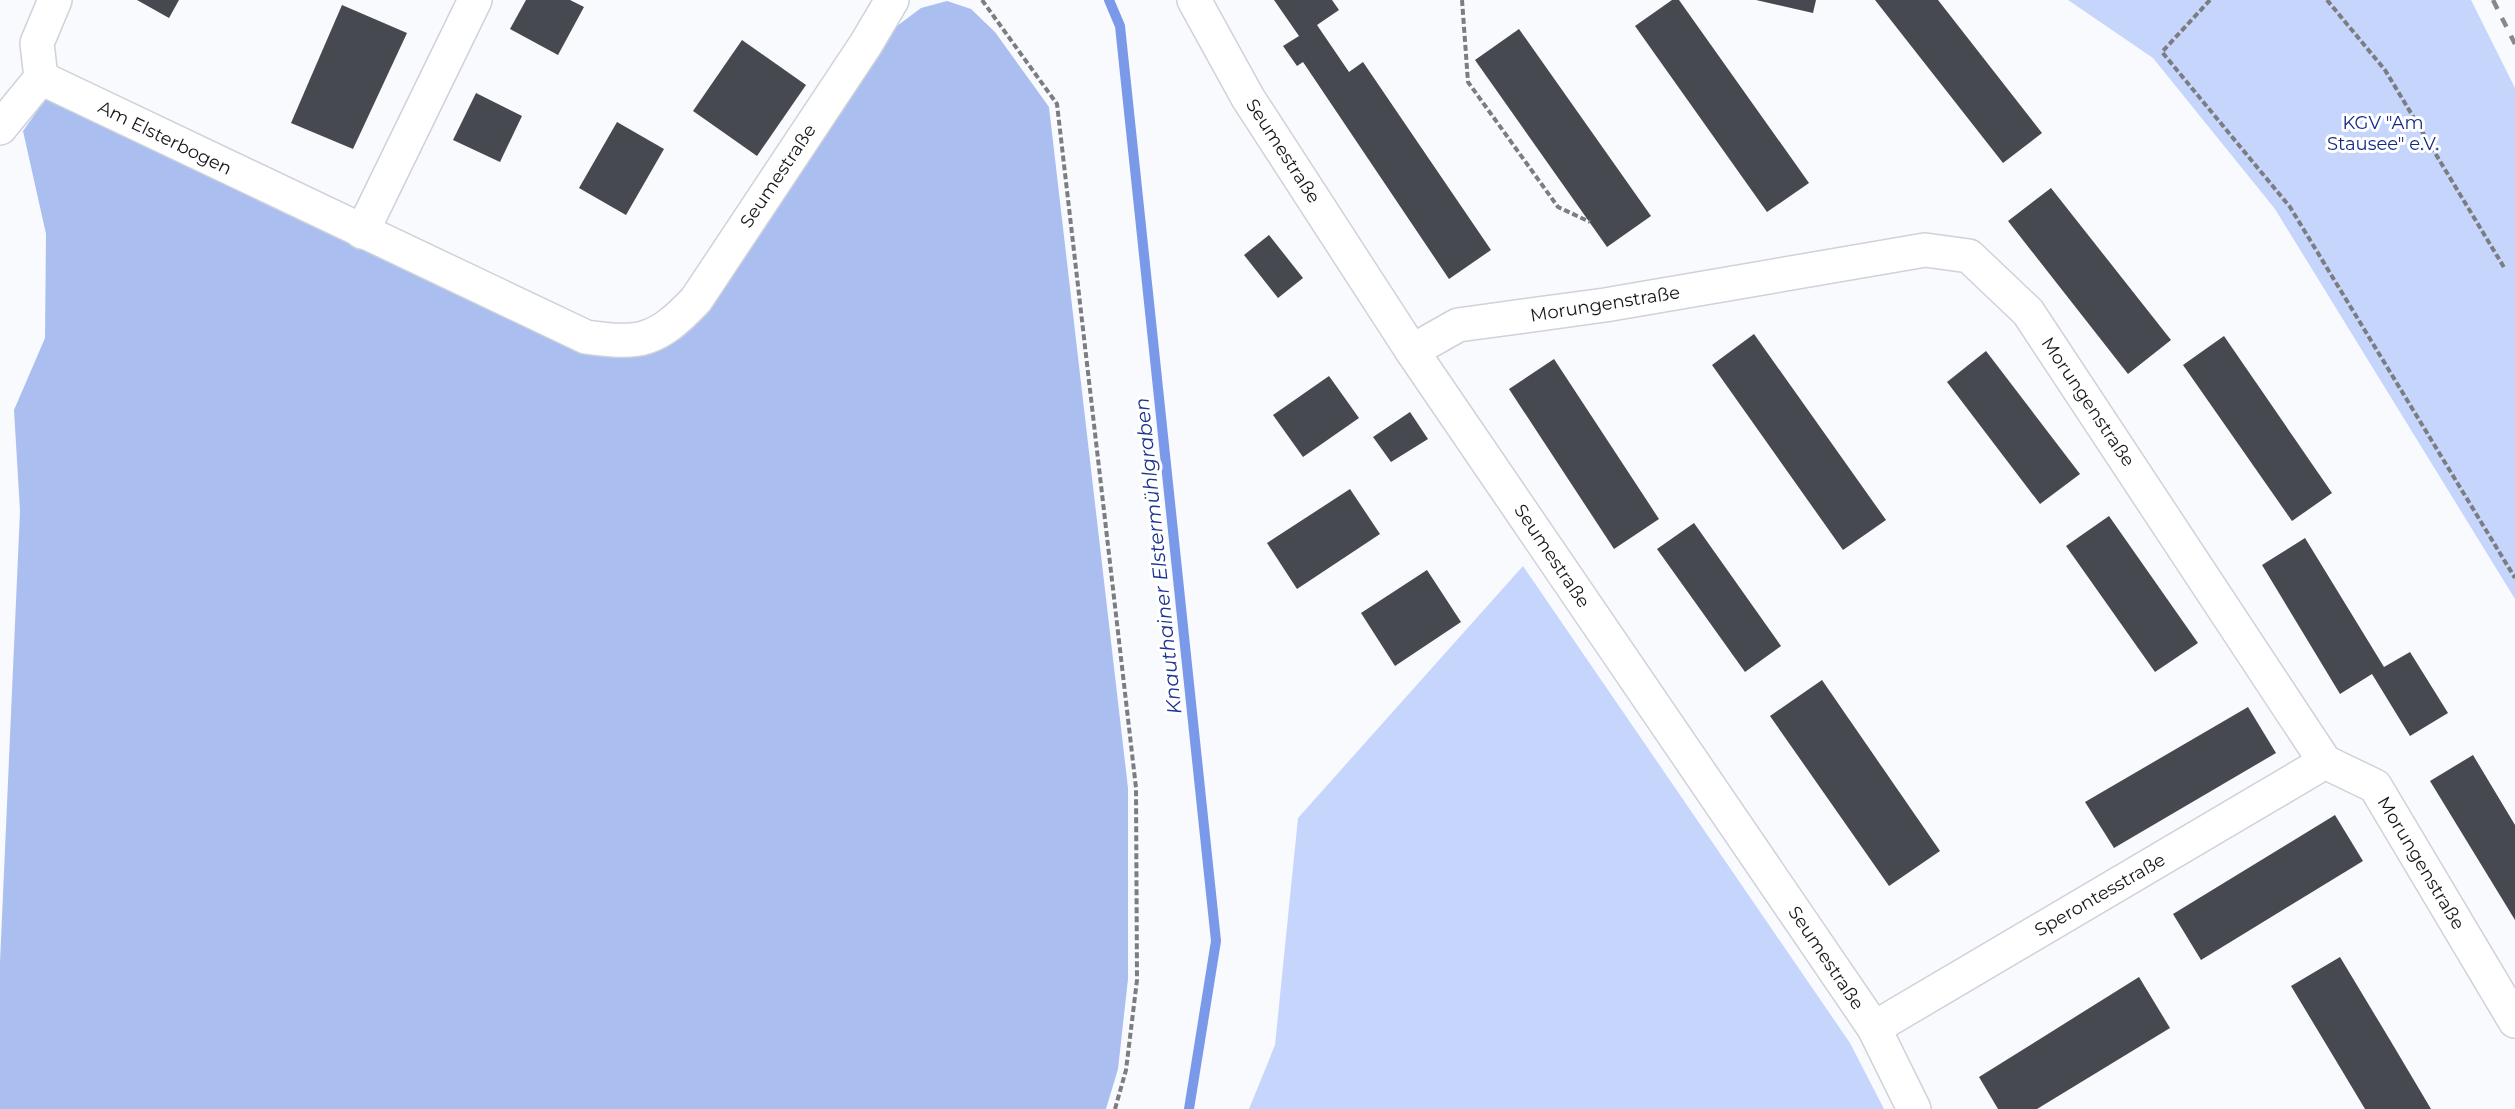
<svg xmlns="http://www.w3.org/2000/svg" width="2515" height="1109" viewBox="0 0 2515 1109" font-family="Montserrat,sans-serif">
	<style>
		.green { fill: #c5d5fc }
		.forest { fill: #aabff0 }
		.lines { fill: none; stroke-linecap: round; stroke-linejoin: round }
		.stream { stroke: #7a99e9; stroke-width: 10 }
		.building { fill: #464950 }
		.minor-casing { stroke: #ced2da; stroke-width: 36 }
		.path { stroke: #7c7d81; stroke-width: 4; stroke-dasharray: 6 3; stroke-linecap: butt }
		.minor { stroke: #fff; stroke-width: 33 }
		.rail { stroke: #87888c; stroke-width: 4.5; stroke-dasharray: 10 10; stroke-linecap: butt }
		.labels { text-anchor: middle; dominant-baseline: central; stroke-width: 6; stroke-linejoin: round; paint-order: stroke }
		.park-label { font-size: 18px; fill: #152a84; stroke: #fff }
		.street-label { font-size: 18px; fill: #16171a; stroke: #fff }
		.water-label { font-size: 20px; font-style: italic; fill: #1c348e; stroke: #fff }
	</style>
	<rect width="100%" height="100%" fill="#f9fafe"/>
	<g class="green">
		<polygon points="2068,0 2471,0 2515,88 2515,599 2275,209 2153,58"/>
		<polygon points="1523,566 1850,1043 1884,1109 1249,1109 1275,1045 1298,818"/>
	</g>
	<polygon class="forest" points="947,1 971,9 995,32 1049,107 1128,788 1128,979 1118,1069 1106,1109 0,1109 0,962 20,511 14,410 45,338 46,234 23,131 47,97 651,351 893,29 921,8"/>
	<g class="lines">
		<polyline class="stream" points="1109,0 1120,26 1216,941 1189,1109"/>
	</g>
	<g class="building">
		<polygon points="137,0 179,0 169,18"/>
		<polygon points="526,0 570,0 584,7 558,55 510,29"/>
		<polygon points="1274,0 1332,0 1339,10 1317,25 1349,72 1363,62 1491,250 1449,279 1303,62 1297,66 1283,46 1299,36"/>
		<polygon points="1672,0 1679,0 1809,183 1767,212 1635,26"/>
		<polygon points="1756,0 1816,0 1813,13"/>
		<polygon points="1875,0 1938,0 2042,133 2003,163"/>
		<polygon points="342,5 407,33 353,149 291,123"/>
		<polygon points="1519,29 1651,216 1607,247 1475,60"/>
		<polygon points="742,40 806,85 757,156 693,111"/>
		<polygon points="476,93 522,116 500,162 453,140"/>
		<polygon points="617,122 664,149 626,215 579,188"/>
		<polygon points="2051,188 2171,340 2128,374 2008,221"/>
		<polygon points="1269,235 1303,278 1278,298 1244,255"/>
		<polygon points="1754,334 1886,520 1843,550 1712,365"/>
		<polygon points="2224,336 2332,493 2292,521 2183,365"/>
		<polygon points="1986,351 2080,474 2040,504 1947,382"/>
		<polygon points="1554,359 1659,519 1614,549 1509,389"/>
		<polygon points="1329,376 1359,418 1303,457 1273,415"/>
		<polygon points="1410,412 1428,439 1391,462 1373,437"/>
		<polygon points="1350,489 1380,534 1297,589 1267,543"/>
		<polygon points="2109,516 2198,643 2155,672 2066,546"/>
		<polygon points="1694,523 1781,646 1745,672 1657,549"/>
		<polygon points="2305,538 2384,667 2410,652 2448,713 2410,736 2372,674 2340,694 2262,565"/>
		<polygon points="1427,570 1461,622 1395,666 1361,613"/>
		<polygon points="1822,680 1940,851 1889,886 1770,716"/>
		<polygon points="2248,707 2276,753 2114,848 2085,802"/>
		<polygon points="2473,755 2515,825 2515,920 2430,781"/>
		<polygon points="2335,815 2363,861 2201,960 2173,914"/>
		<polygon points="2340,957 2390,1040 2431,1109 2365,1109 2341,1069 2291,986"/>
		<polygon points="2139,977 2170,1028 2037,1109 1998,1109 1979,1077"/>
	</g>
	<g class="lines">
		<defs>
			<g id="minor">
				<path d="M55 0 37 43 41 78 586 337C641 345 657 341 696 300L866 44 892 0"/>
				<polyline points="1194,0 1248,98 1412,351 1874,1028 1914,1109"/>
				<polyline points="0,128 41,78"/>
				<polyline points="362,232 475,0"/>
				<polyline points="1412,351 1458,325 1605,305 1925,250 1969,256 2028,312 2325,762 2375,786 2515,1021"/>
				<polyline points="1874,1028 2325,762"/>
			</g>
		</defs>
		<use href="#minor" class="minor-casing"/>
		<g class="path">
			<polyline points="982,0 1057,104 1136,788 1137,980 1126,1070 1115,1109"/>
			<polyline points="1462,0 1468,82 1558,207 1590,222"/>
			<polyline points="2210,0 2162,52 2290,207 2515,578"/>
			<polyline points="2327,0 2385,70 2505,269"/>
		</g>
		<use href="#minor" class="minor"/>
		<polyline class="rail" points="2493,0 2515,44"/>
	</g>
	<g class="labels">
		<g class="park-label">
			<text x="2383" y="123">KGV "Am<tspan x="2383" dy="21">Stausee" e.V.</tspan></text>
		</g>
		<g class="street-label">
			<text transform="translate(165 138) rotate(26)">Am Elsterbogen</text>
			<text transform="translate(1283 151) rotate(57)">Seumestraße</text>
			<text transform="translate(778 176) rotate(-56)">Seumestraße</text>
			<text transform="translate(1605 304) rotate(-9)">Morungenstraße</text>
			<text transform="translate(2088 402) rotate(56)">Morungenstraße</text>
			<text transform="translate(1552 556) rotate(56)">Seumestraße</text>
			<text transform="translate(2421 863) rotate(59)">Morungenstraße</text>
			<text transform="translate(2100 895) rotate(-30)">Sperontesstraße</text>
			<text transform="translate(1826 958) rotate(56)">Seumestraße</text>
		</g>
		<g class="water-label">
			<text transform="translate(1158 556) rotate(-96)">Knauthainer Elstermühlgraben</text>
		</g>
	</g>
</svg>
